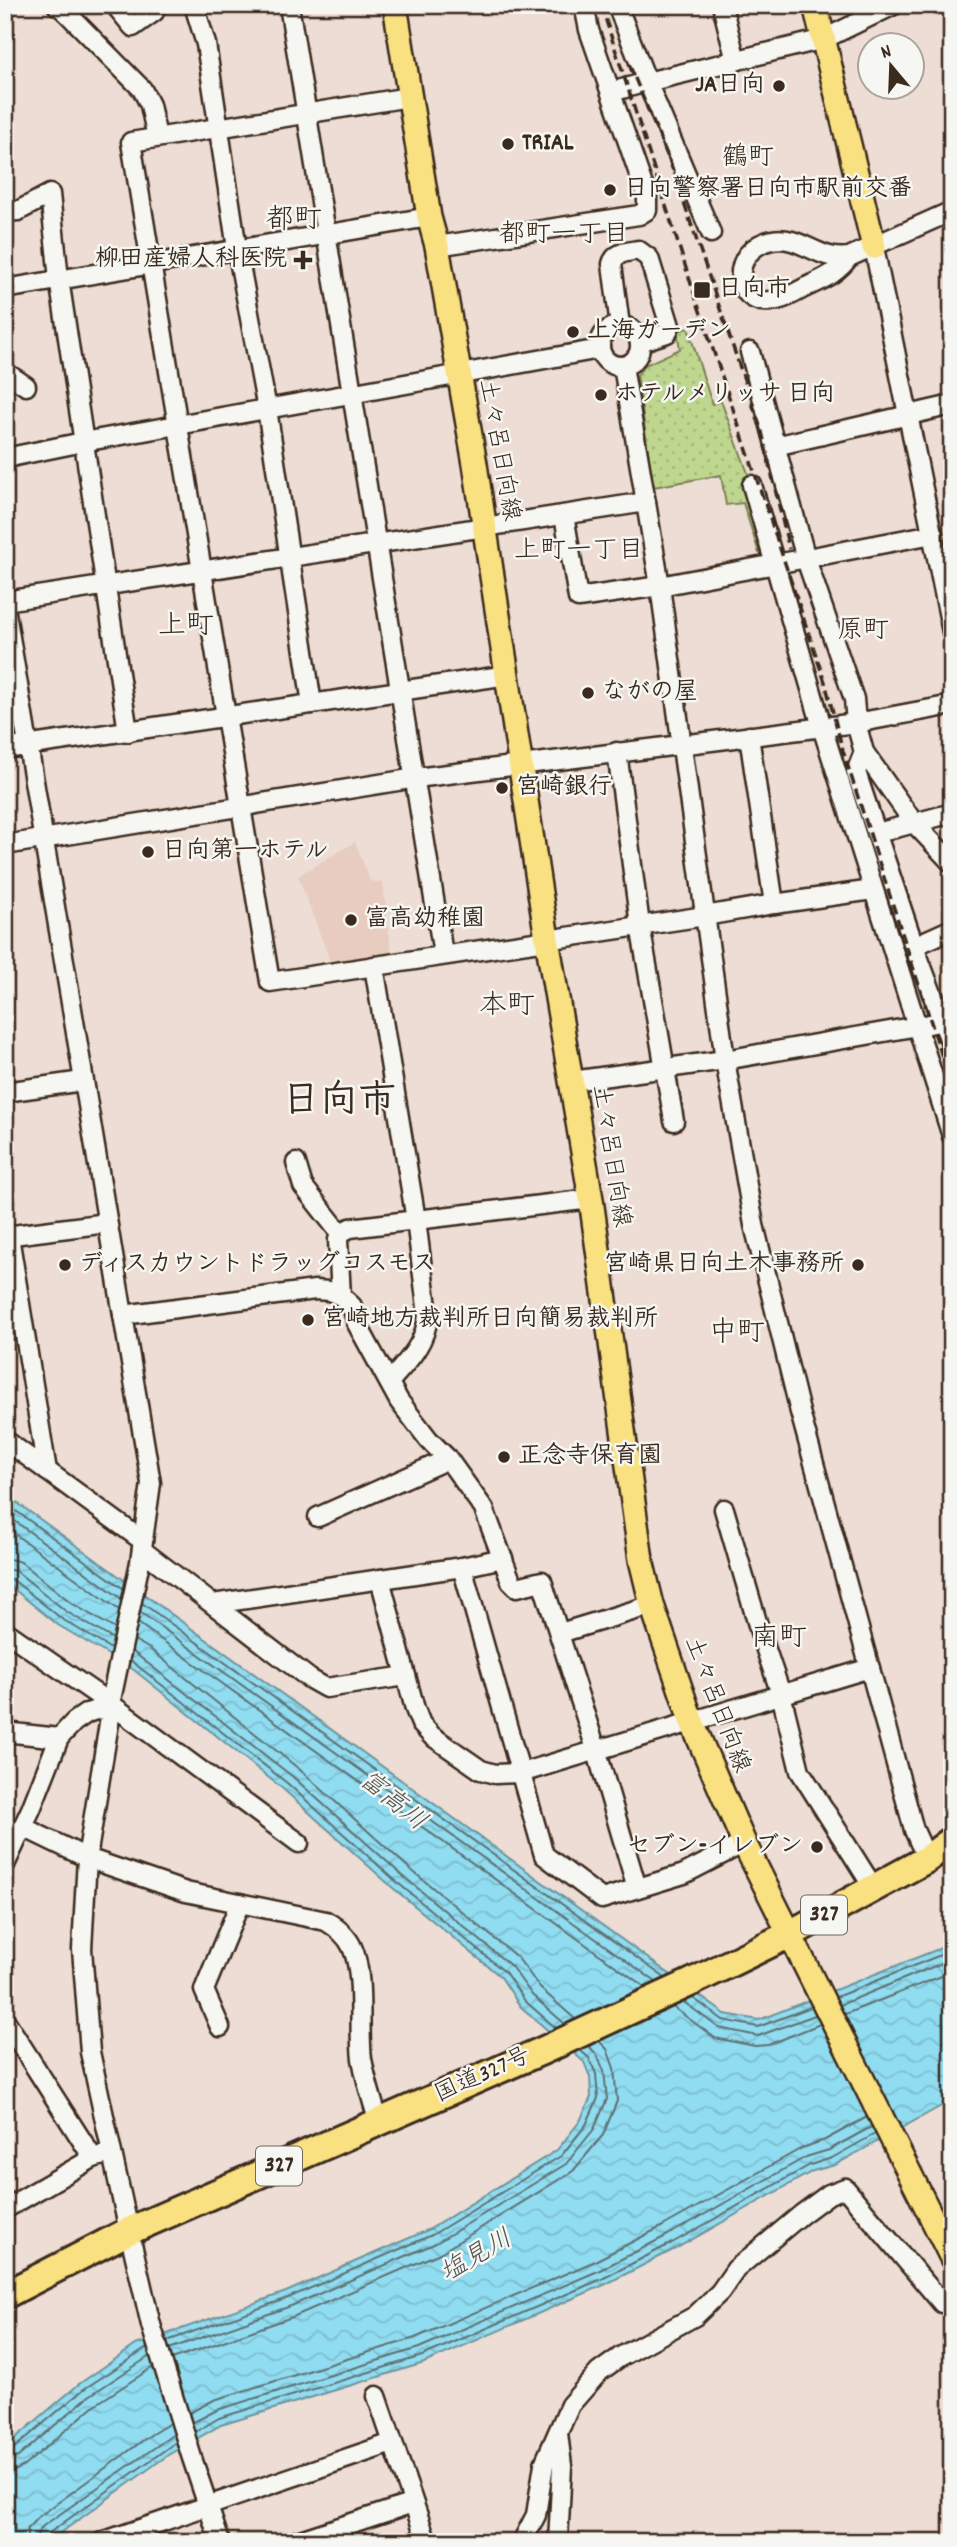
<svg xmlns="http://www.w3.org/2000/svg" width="957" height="2547" viewBox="0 0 957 2547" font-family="Dekko,'Klee One',sans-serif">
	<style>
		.built { fill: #e7ccbf }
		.grass { fill: url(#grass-dots); stroke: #7c8056; stroke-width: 2 }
		.water { fill: url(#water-waves); stroke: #6e959d; stroke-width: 2 }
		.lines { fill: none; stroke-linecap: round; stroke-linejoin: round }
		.shore { stroke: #5d7172; stroke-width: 2 }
		.minor-casing { stroke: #3b2a1e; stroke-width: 23 }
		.major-casing { stroke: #3b2a1e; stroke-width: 28 }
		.highway-casing { stroke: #3b2a1e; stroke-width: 32 }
		.minor { stroke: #f6f6f2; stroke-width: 18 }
		.major { stroke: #f9e181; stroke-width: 23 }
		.highway { stroke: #f9e181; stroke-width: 26 }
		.rail { stroke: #3b2a1e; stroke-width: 3.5; stroke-dasharray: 10 5; stroke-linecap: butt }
		.poi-dot { fill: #3b2a1e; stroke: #f6f6f2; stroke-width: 2.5 }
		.labels { text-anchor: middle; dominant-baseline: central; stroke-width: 5; stroke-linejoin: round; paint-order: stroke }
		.shield { fill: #f6f6f2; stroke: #73675e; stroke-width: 2 }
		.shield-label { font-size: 23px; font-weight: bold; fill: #3b2a1e }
		.poi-label { font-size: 24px; font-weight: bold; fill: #3b2a1e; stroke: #f6f6f2; text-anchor: start }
		.street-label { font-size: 24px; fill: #3b2a1e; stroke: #f6f6f2 }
		.neighbourhood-label { font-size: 26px; fill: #3b2a1e; stroke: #f6f6f2 }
		.water-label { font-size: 26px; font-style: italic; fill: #505653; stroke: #f6f6f2 }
		.quarter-label { font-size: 28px; fill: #3b2a1e; stroke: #f6f6f2 }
		.town-label { font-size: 38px; font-weight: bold; fill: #3b2a1e; stroke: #f6f6f2 }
	</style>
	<defs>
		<pattern id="grass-dots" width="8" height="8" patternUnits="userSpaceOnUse" patternTransform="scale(1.75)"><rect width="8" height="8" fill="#bed68d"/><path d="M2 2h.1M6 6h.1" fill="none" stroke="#a4b879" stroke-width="1.8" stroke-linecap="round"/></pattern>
		<pattern id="water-waves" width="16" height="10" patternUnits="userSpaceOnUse" patternTransform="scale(1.75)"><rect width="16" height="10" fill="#90dcf1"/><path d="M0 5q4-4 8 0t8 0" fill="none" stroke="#7dbdce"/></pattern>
	</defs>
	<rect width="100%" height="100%" fill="#edddd4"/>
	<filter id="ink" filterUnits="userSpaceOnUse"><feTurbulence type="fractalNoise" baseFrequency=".0143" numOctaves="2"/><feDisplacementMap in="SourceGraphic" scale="14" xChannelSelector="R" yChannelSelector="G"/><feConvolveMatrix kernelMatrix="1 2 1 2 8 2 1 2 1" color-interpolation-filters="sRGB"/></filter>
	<g filter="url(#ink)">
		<polygon class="built" points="355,842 370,881 383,883 392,957 332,966 298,876"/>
		<polygon class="grass" points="688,328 712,404 721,401 749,476 745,478 765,551 759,553 743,503 726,505 721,475 653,487 637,375 645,365 680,349 677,331"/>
		<polygon class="water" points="5,1494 725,2014 759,2020 941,1948 952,1940 952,2100 835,2165 813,2171 675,2249 604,2285 424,2363 221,2425 168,2455 48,2542 5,2542 5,2447 79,2384 136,2345 286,2292 430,2229 557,2150 580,2121 591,2097 590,2077 584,2062 520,2006 501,1977 393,1888 283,1789 134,1670 58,1625 5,1582"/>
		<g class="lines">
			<g class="shore">
				<polyline points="5,1503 124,1589"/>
				<polyline points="5,1514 122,1599"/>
				<polyline points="5,1527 119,1610"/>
				<polyline points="5,1558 21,1562 73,1604 115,1629"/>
				<polyline points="5,1569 16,1571 67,1612 113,1639"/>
				<polyline points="5,1578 12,1579 62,1619 111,1649"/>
				<polyline points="142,1603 665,1978"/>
				<polyline points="140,1612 656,1982"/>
				<polyline points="138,1623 645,1987"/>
				<polyline points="134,1640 150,1649 299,1769 410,1869 518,1958 540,1988 575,2019"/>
				<polyline points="132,1651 293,1777 403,1876 511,1966 532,1995 565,2024"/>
				<polyline points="130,1660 287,1783 398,1883 505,1972 525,2001 556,2028"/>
				<polyline points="836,1997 943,1954 952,1949"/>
				<polyline points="693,1998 723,2020 758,2027 811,2007"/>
				<polyline points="684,2002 719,2028 758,2036 815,2015"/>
				<polyline points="840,2005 952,1959"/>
				<polyline points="673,2007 715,2038 755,2046 768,2045 820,2024"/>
				<polyline points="845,2014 952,1972"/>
				<polyline points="167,2341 288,2298 432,2235 561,2156 586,2125 598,2098 596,2074 589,2058 580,2050"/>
				<polyline points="169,2349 291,2306 436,2243 566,2164 594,2129 607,2099 604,2071 597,2055 589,2046"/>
				<polyline points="172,2359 295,2316 440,2253 573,2171 603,2135 617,2101 614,2068 607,2049 599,2041"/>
				<polyline points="189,2413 214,2400 415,2338 593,2262 663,2226 802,2148 825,2140 867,2117"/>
				<polyline points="192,2423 217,2410 419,2348 598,2271 668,2235 806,2157 829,2150 871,2127"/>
				<polyline points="195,2432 219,2418 422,2356 602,2279 672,2243 810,2165 832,2158 875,2134"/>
				<polyline points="5,2452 12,2450 84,2389 147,2348"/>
				<polyline points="5,2461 18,2457 89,2396 150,2356"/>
				<polyline points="5,2472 14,2471 24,2466 95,2405 153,2367"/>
				<polyline points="26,2542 28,2528 37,2518 152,2434 170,2423"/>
				<polyline points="36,2542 38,2533 43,2526 174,2434"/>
				<polyline points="45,2542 49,2533 176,2442"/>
			</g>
			<defs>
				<g id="minor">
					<polyline points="57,5 64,10 142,89 150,105 157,137"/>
					<polyline points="115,5 133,27 154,12"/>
					<polyline points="194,5 206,44 237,249 267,409 312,704"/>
					<polyline points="289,5 443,954"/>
					<polyline points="617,5 647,82 824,39 894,5"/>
					<polyline points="722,5 736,61"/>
					<polyline points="611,92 647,82 711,233"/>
					<polyline points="409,97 131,142 270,982 705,916 774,904 749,736"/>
					<polyline points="5,212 18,211 50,194 59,279 128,732"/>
					<polyline points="437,246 639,215 647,210 647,197 589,30 584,5"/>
					<polyline points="874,247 952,632"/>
					<path d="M849 257C838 273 823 279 806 287 795 293 783 300 771 301 732 306 729 249 772 240 800 234 819 262 849 257L952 211"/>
					<polyline points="5,289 429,217"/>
					<circle cx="620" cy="346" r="20"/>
					<path d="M620 326 612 264C615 252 627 252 638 250L649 258 670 326 667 333 640 342"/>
					<polyline points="750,352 806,559 854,699 856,723 864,752 914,823 952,863"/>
					<polyline points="623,366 660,586 725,1060 754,1225 800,1412 914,1830 927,1859"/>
					<polyline points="5,372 26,386"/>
					<polyline points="775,446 952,405"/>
					<polyline points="5,460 15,456 83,442 600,349"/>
					<polyline points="752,485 822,727 952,1136"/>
					<polyline points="564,515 578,598 660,586 933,534"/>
					<polyline points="5,601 646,502"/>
					<polyline points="5,607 151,1483 140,1562 111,1700 112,1705 87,1858 82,1949 90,2052 129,2231 151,2325 192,2458 220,2542"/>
					<polyline points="5,749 508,675"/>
					<polyline points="617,752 640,925 674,1121"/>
					<polyline points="864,752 856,772 914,946"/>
					<polyline points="877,833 952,813"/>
					<polyline points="5,845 416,778 856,723 952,705"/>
					<polyline points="774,904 873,890"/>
					<polyline points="952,929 914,946 952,1046"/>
					<path d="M374 966 416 1220 428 1315C426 1343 408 1361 390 1381"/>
					<polyline points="572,1081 725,1060 952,1020"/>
					<polyline points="5,1092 83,1081"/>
					<polyline points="296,1163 303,1186 340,1233"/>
					<polyline points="5,1236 107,1223"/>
					<polyline points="9,1236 47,1471"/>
					<polyline points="341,1296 338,1240 340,1233 350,1228 591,1199"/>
					<polyline points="123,1315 315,1290 329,1291 341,1296 352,1306 357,1324 399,1401 429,1440 448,1459 484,1509 511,1581 517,1587 542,1581 596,1749 637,1888"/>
					<polyline points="5,1440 143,1541"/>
					<polyline points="724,1509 760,1632 781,1694 800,1771 873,1887"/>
					<polyline points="318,1517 448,1459"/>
					<polyline points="142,1550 310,1679 326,1688 406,1676"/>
					<polyline points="462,1567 544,1855 602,1899 684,1874 744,1843"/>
					<polyline points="380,1579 415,1709 421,1724 432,1736 481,1770 495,1774 521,1773 870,1668"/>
					<polyline points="213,1604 462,1567 503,1558"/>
					<polyline points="5,1631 112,1705 299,1843"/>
					<polyline points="560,1633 652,1605"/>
					<polyline points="5,1732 59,1738"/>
					<path d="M23 1827 87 1858 186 1892 326 1921C336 1927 347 1936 352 1947 365 1975 358 2028 362 2059 366 2081 372 2101 379 2122"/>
					<polyline points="5,1865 31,1809 59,1738 74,1722 87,1713 112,1705"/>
					<polyline points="5,2020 93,2158 111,2153"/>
					<polyline points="220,2027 204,1990 240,1903"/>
					<polyline points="5,2209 93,2158"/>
					<polyline points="377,2396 427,2542"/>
					<polyline points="102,2542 392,2443"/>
					<polyline points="294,2542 413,2503"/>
					<polyline points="522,2542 536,2515 544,2464 570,2405 599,2372 620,2357 695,2316 720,2292 736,2269 802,2214 829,2194 845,2188 942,2303 952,2301"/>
					<polyline points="558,2542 562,2466 558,2433"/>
				</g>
				<g id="major">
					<polyline points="395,5 429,217 437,246 475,464 547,939 591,1199 641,1560 652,1605 691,1720 744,1843 952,2258"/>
					<polyline points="815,5 874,247"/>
				</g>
				<polyline id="highway" points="5,2295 129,2231 544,2050 692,1982 790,1934 927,1859 952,1840"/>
			</defs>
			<use href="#minor" class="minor-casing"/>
			<use href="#major" class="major-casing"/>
			<use href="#highway" class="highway-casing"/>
			<use href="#minor" class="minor"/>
			<use href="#major" class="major"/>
			<use href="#highway" class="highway"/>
			<g class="rail">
				<polyline points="601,5 694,293 825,682 843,751 952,1087"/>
				<polyline points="629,64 670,162 762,432 789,549"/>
			</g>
		</g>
	</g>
	<g class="poi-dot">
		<circle cx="779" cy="86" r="7"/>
		<circle cx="508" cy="144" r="7"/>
		<circle cx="610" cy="190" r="7"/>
		<path d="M299.5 249.5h7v7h7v7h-7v7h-7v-7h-7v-7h7z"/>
		<rect x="693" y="281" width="18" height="18" rx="3.5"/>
		<circle cx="573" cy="332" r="7"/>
		<circle cx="601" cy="395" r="7"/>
		<circle cx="588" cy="693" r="7"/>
		<circle cx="502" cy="788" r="7"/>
		<circle cx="148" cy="852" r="7"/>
		<circle cx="351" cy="920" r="7"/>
		<circle cx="65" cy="1265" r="7"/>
		<circle cx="858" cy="1265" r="7"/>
		<circle cx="308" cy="1320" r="7"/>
		<circle cx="504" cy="1457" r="7"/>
		<circle cx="817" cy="1847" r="7"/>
	</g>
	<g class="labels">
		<g class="shield">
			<rect x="801" y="1895.5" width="46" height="39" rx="5"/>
			<rect x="256" y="2146.5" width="46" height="39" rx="5"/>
		</g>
		<g class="shield-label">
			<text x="824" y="1915">327</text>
			<text x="279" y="2166">327</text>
		</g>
		<g class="poi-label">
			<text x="765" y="86" text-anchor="end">JA日向</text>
			<text x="522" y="144">TRIAL</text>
			<text x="624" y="190">日向警察署日向市駅前交番</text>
			<text x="287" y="260" text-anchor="end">柳田産婦人科医院</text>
			<text x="718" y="290">日向市</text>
			<text x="587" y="332">上海ガーデン</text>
			<text x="615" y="395">ホテルメリッサ 日向</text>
			<text x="602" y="693">ながの屋</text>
			<text x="516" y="788">宮崎銀行</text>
			<text x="162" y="852">日向第一ホテル</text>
			<text x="365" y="920">富高幼稚園</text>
			<text x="79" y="1265">ディスカウントドラッグコスモス</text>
			<text x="844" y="1265" text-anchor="end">宮崎県日向土木事務所</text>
			<text x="322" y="1320">宮崎地方裁判所日向簡易裁判所</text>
			<text x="518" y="1457">正念寺保育園</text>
			<text x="803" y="1847" text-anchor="end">セブン-イレブン</text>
		</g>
		<g class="street-label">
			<text transform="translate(498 450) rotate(80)">土々呂日向線</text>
			<text transform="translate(610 1156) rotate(81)">土々呂日向線</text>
			<text transform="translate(716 1705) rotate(69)">土々呂日向線</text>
			<text transform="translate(483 2076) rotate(-24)">国道327号</text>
		</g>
		<g class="neighbourhood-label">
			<text x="748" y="158">鶴町</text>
			<text x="564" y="235">都町一丁目</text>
			<text x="579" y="551">上町一丁目</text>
			<text x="863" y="631">原町</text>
		</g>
		<g class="water-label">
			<text transform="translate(392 1802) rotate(39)">富高川</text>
			<text transform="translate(477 2257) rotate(-30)">塩見川</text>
		</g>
		<g class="quarter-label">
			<text x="294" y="222">都町</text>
			<text x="186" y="628">上町</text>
			<text x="507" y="1008">本町</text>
			<text x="737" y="1335">中町</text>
			<text x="779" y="1640">南町</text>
		</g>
		<g class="town-label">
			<text x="339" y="1103">日向市</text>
		</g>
	</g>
	<rect width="957" height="2547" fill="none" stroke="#f6f6f2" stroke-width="28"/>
	<rect x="14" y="14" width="929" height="2519" fill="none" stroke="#3b2a1e" stroke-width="2.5" filter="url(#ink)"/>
	<g transform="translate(891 66) rotate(341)"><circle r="33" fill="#f6f6f2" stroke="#aba49d" stroke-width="2"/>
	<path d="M0-5L12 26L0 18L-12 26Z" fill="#3b2a1e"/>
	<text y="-10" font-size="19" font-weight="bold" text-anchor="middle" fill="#3b2a1e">N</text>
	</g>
</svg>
